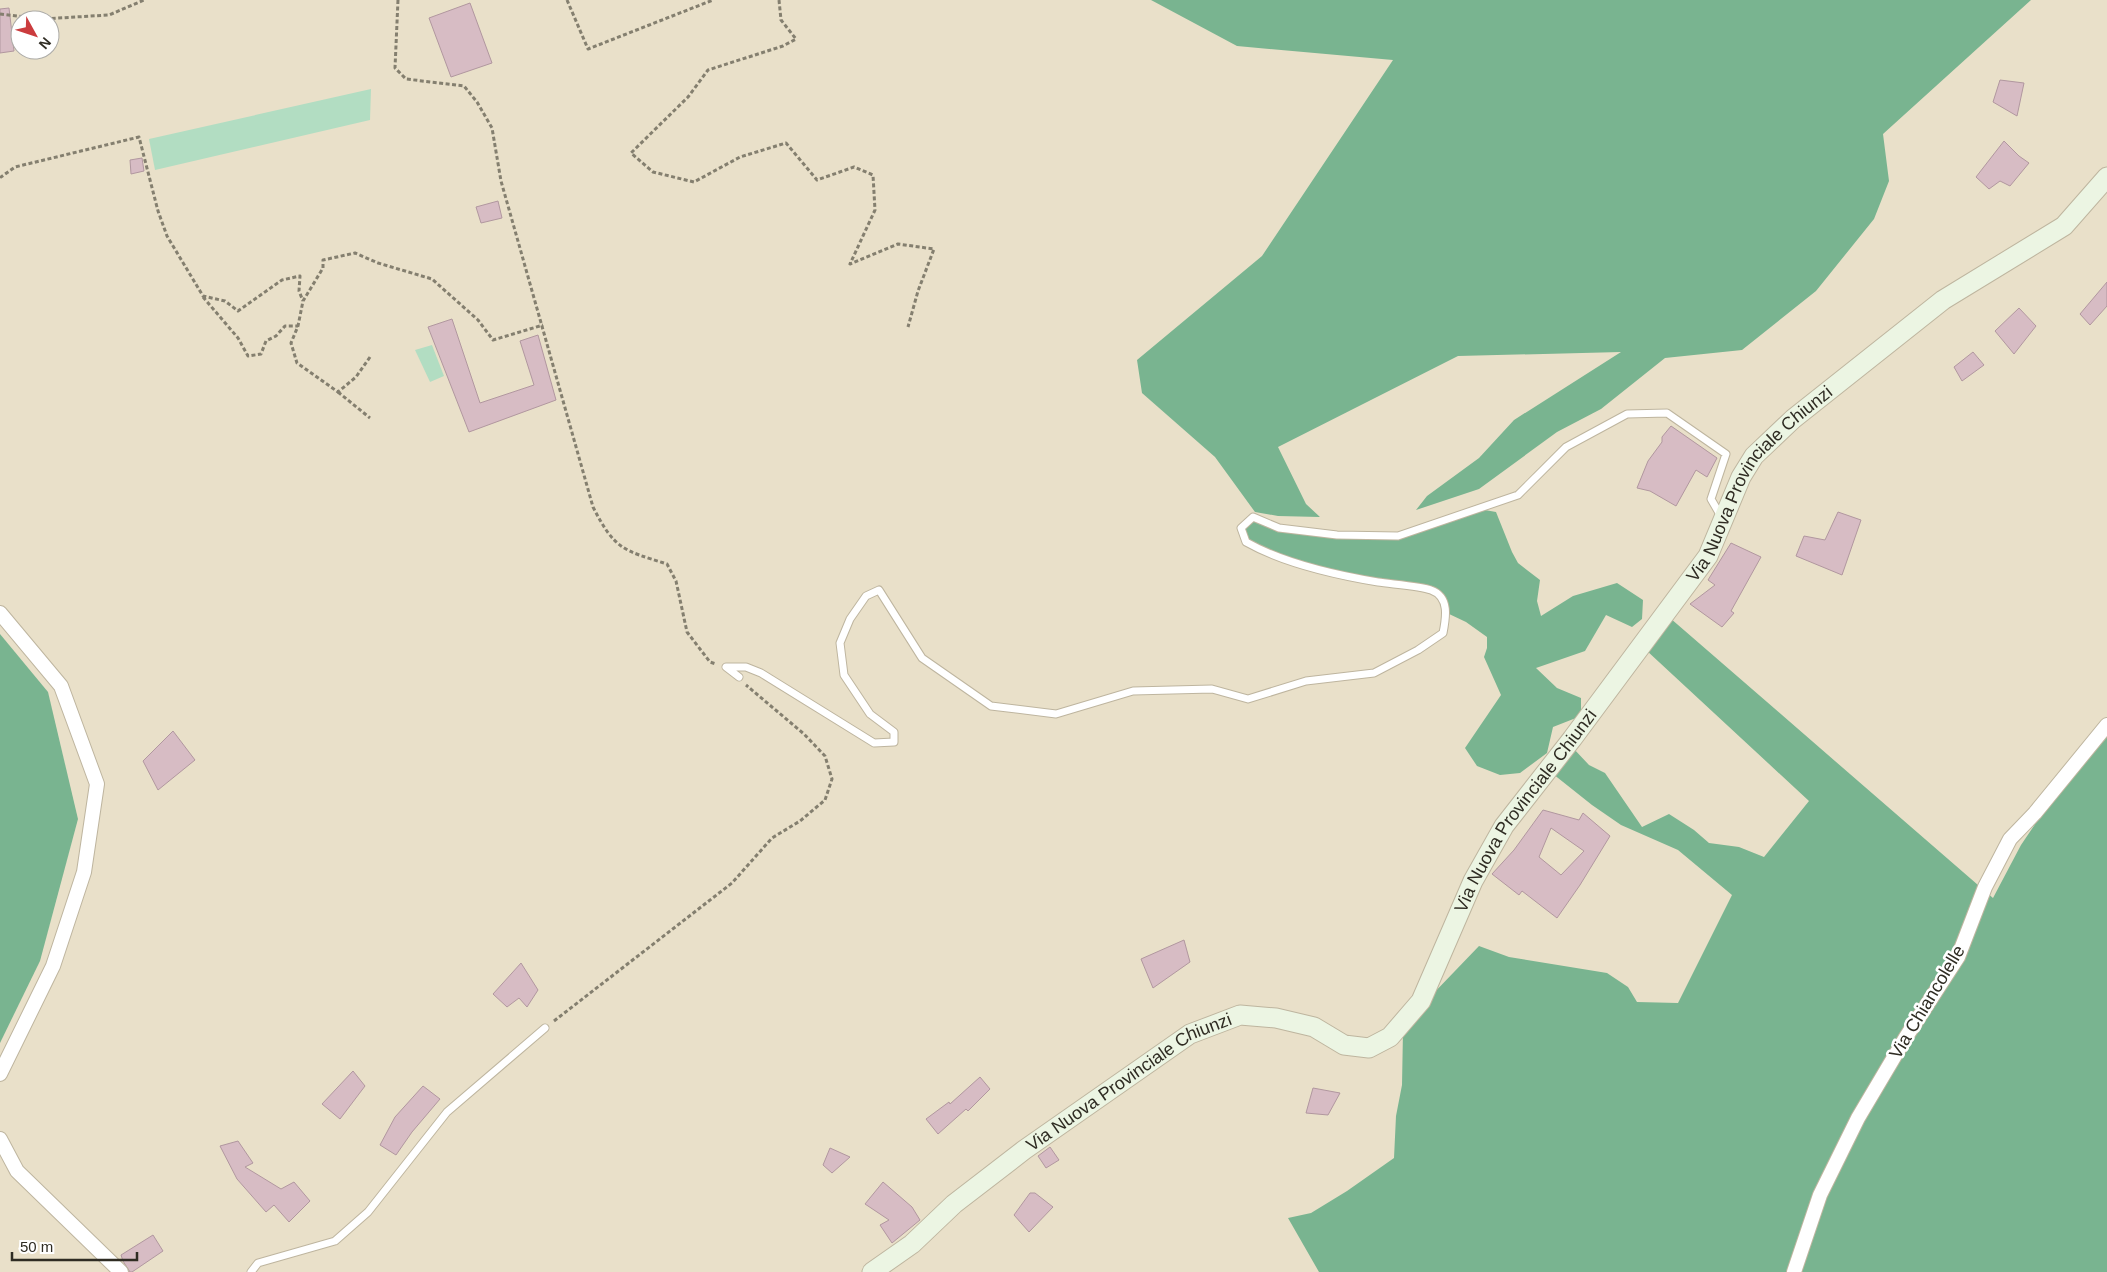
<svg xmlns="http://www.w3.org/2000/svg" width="2107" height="1272" viewBox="0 0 2107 1272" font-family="Helvetica,sans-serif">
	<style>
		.green { fill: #b2ddc2 }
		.forest { fill: #79b490 }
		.building { fill: #d7bcc4; stroke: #b1979f; fill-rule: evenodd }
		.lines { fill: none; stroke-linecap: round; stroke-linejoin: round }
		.service-casing { stroke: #beb59f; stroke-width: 9 }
		.minor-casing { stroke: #beb59f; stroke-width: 16 }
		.secondary-casing { stroke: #beb59f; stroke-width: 21 }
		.path { stroke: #847f6f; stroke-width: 3; stroke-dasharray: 4 2.5; stroke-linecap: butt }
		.service { stroke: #fff; stroke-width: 7 }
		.minor { stroke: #fff; stroke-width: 14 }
		.secondary { stroke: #ecf5e3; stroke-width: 19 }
		.labels { text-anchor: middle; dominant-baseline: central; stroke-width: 5; stroke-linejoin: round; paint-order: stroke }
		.street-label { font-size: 18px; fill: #2f2c23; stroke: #fff }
	</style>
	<rect width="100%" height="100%" fill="#e9e0c9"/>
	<g class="green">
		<polygon points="371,89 370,120 155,170 149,139"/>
		<polygon points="432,345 444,376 430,382 415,350"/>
	</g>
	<g class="forest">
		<polygon points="1151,0 2031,0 1883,134 1889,181 1874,219 1816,291 1742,350 1665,358 1601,409 1557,432 1479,489 1416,510 1427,496 1479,458 1514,420 1621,352 1458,356 1278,447 1306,504 1320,517 1278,516 1255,512 1215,457 1142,393 1137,360 1262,256 1393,60 1237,46"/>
		<polygon points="1479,509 1496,512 1512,552 1518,563 1540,580 1537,601 1541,616 1573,596 1617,583 1643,600 1642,619 1632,627 1606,615 1585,651 1536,668 1557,688 1581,698 1581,716 1553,727 1547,753 1520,773 1500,775 1477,766 1465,748 1501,695 1484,657 1487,648 1487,637 1466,622 1447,613 1442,600 1432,590 1353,578 1267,554 1246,542 1241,528 1253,517 1279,528 1398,536"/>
		<polygon points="1670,618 1993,898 2021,845 2040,817 2107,734 2107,1272 1319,1272 1288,1218 1311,1213 1347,1191 1394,1158 1396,1116 1402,1085 1403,1031 1429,998 1479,946 1509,957 1607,973 1628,987 1637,1002 1678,1003 1732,895 1678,850 1621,825 1592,805 1553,774 1573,748 1589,765 1605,773 1642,827 1669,814 1694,830 1709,843 1739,847 1764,857 1809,801 1646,650"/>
		<polygon points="0,634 48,692 78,819 40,961 0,1043"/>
	</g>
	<g class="building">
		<polygon points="470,3 492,63 451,77 429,18"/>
		<polygon points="9,8 14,51 0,53 0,9"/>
		<polygon points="2000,80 2024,83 2017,116 1993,102"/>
		<polygon points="2004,141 2019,156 2029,163 2010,186 2000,181 1989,189 1976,177"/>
		<polygon points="142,158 144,171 131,174 130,160"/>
		<polygon points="498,201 502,218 481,223 476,207"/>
		<polygon points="2107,282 2107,306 2090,325 2080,314"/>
		<polygon points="2019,308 2036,326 2014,354 1995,331"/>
		<polygon points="452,319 480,403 534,385 520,341 538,335 556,400 469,432 428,327"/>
		<polygon points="1973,352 1984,365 1962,381 1954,367"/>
		<polygon points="1671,426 1717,458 1707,477 1696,470 1676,506 1650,491 1637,488 1648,461 1662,442 1662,437"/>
		<polygon points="1838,512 1861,520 1842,575 1796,556 1804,536 1825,540"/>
		<polygon points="1731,543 1761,557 1731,611 1734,613 1722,627 1690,604 1715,585 1708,580"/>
		<polygon points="173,731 195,760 158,790 143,761"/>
		<path d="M1543 810 1579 820 1583 813 1610 836 1580 885 1557 918 1522 891 1519 895 1492 874 1514 850ZM1551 828 1584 851 1561 875 1539 857Z"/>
		<polygon points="1184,940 1190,962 1153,988 1141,959"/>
		<polygon points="521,963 538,990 527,1007 519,998 507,1007 493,994"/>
		<polygon points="353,1071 365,1086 340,1119 322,1104"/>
		<polygon points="980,1077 990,1089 968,1111 966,1109 938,1134 926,1119 949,1102 950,1104"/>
		<polygon points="423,1086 440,1099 412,1132 396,1155 380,1145 395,1117"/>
		<polygon points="1313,1088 1340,1093 1328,1115 1306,1113"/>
		<polygon points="238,1141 253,1163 245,1167 281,1189 294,1182 310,1201 289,1222 274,1205 266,1212 237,1179 220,1146"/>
		<polygon points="1050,1147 1059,1160 1046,1168 1038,1156"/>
		<polygon points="830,1148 850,1157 832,1173 823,1165"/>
		<polygon points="883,1182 912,1207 920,1220 892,1243 880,1225 889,1220 865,1204"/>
		<polygon points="1030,1193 1035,1193 1053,1207 1029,1232 1014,1215"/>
		<polygon points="153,1235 163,1251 132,1272 130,1272 123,1261 121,1255"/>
	</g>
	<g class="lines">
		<defs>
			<g id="service">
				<path d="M739 677 726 667H746L761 673 874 743 894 742V732L870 714 844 675 840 643 850 619 866 596 879 590 922 658 991 706 1056 714 1133 691 1212 689 1248 699 1306 681 1374 673 1418 650 1443 633C1446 618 1450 597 1431 590 1421 586 1391 584 1378 582 1336 575 1283 563 1246 542L1241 528 1253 517 1279 528 1337 535 1398 536 1518 495 1566 447 1627 414 1667 413 1726 454 1711 499 1722 518"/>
				<polyline points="251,1272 258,1263 335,1241 368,1212 447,1112 545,1028"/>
			</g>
			<g id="minor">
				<polyline points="0,613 61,686 97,784 84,872 53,966 0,1074"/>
				<polyline points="0,1139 17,1171 121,1272"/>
				<polyline points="1794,1272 1820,1195 1858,1118 1906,1037 1958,957 1985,887 2010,839 2035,813 2107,725"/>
			</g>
			<g id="secondary">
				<path id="s1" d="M872 1272 912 1244 954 1204 1024 1150 1190 1034 1240 1015 1276 1018 1314 1027 1344 1045 1369 1048 1390 1037 1421 1001 1473 881 1504 826 1572 739 1708 556 1741 477 1754 456 1793 419 1943 300 2064 226 2107 177"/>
			</g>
		</defs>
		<use href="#service" class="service-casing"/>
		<use href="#minor" class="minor-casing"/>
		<use href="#secondary" class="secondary-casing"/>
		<g class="path">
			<path d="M398 0 395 68 406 79 464 86 477 102 492 128 501 181 593 507C615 550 623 550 667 564L676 581 687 632 710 662 716 664"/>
			<polyline points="567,0 588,49 713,0"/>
			<polyline points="779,0 781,20 796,39 783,46 708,70 688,97 631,153 653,172 694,182 740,157 786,143 817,180 854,167 873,175 875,210 850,264 898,244 934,249 918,291 908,327"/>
			<polyline points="0,14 42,19 109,15 144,0"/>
			<polyline points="0,176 1,177 15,167 139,137 158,211 167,236 203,296 225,301 238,311 282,280 300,276 299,291 303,301"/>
			<polyline points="203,297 238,338 248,356 261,354 266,341 276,336 285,326 298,326"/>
			<polyline points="370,357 356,377 338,392 297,363 291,343 298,326 303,301 323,268 323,260 355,253 378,263 432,279 478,320 493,340 543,325"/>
			<polyline points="338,392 370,418"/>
			<polyline points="554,1021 732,883 772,838 800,821 825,800 832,779 825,756 804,734 746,685"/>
		</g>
		<use href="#service" class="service"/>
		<use href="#minor" class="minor"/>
		<use href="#secondary" class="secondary"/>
	</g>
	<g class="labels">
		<g class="street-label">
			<text stroke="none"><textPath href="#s1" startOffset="1281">Via Nuova Provinciale Chiunzi</textPath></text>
			<text stroke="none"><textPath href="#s1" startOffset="876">Via Nuova Provinciale Chiunzi</textPath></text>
			<text transform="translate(1927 1002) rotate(-59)">Via Chiancolelle</text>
			<text stroke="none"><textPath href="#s1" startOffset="321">Via Nuova Provinciale Chiunzi</textPath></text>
		</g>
	</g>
	<g transform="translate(35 35) rotate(130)"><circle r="24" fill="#ffffff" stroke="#acaba7"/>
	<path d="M0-4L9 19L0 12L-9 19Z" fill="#cb3c3e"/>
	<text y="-8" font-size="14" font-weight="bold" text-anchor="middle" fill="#2f2c23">N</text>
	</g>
	<path d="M12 1252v8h125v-8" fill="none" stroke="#2f2c23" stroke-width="2.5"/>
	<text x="20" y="1252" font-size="15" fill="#2f2c23" stroke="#ffffff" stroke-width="4" paint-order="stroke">50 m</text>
</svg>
